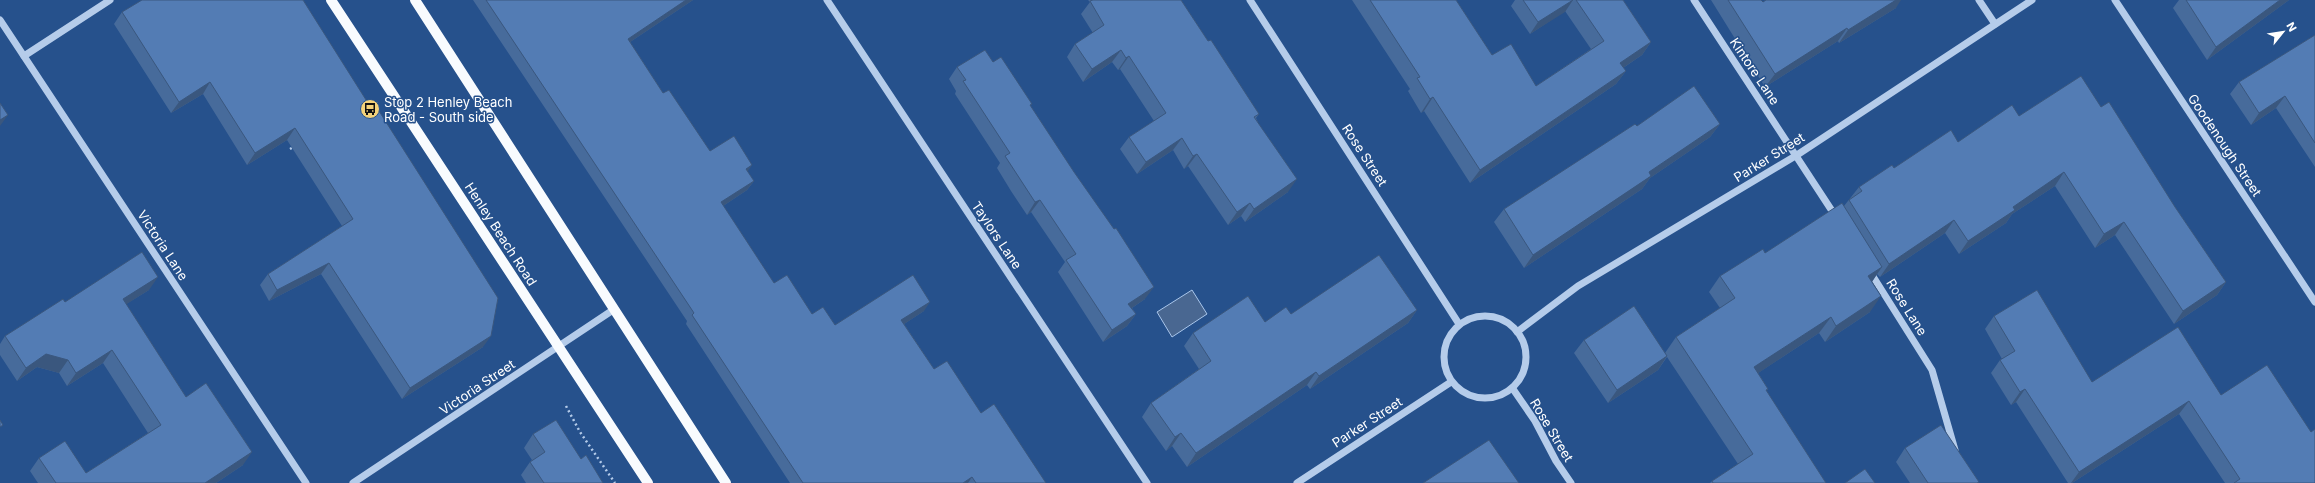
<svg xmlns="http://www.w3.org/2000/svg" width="2315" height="483" viewBox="0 0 2315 483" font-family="Inter,sans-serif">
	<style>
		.water { fill: #496791; stroke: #a9c6eb }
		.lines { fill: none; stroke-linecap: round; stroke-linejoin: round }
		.path { stroke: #b5ccea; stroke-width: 2.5; stroke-dasharray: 2 3; stroke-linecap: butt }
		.minor { stroke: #b5ccea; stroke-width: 7 }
		.major { stroke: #f8fbfe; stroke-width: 10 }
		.wall { fill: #476b9b }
		.shaded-wall { fill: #3a577e }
		.building { fill: #537cb4; stroke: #3a577e }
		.labels { text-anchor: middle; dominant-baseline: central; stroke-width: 3; stroke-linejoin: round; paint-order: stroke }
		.street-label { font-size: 13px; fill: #fff; stroke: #26518c }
		.poi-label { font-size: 13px; fill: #fff; stroke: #26518c; text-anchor: start }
	</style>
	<rect width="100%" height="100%" fill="#26518c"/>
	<polygon class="water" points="1192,290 1207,314 1172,337 1157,312"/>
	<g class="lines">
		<g class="path">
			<polyline points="290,149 295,146"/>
			<polyline points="566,406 580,432 615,483"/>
		</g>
		<g class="minor">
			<polyline points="827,0 1147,483"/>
			<polyline points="1250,0 1459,324"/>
			<polyline points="1694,0 1836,217"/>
			<polyline points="1979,0 1995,24"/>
			<polyline points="2115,0 2315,302"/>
			<polyline points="0,20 306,483"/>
			<polyline points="24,56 110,0"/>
			<polyline points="1869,270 1932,370 1955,450"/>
			<circle cx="1485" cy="357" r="41"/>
			<polyline points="1517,332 1578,286 1797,155 2032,0"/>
			<polyline points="1513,389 1535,421 1556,461 1571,483"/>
			<polyline points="353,483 613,310"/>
			<polyline points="1297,483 1451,382"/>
		</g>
		<g class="major">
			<polyline points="331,0 648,483"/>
			<polyline points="415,0 726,483"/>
		</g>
	</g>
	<g class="wall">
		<polygon points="303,0 483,347 402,399 321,274 269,301 260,285 268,274 342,226 287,140 247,165 203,94 171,113 114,24 122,12"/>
		<polygon points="473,0 693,0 630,42 663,93 710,151 747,171 754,181 747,190 723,206 774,283 812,314 835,325 924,311 904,324 934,369 981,413 1046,483 790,483 686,324 687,321"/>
		<polygon points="1088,0 1181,0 1208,41 1259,114 1256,118 1288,192 1245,222 1241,216 1228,225 1188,166 1184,169 1173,150 1137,174 1120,149 1129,137 1154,121 1120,69 1118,70 1112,62 1083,82 1067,57 1075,44 1093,33 1081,14 1090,2"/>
		<polygon points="1352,0 1456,0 1492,55 1536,86 1591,49 1565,11 1530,34 1511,6 1515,0 1623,0 1651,42 1642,55 1623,68 1626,71 1616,84 1470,183 1424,111 1421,113 1408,91 1410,89"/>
		<polygon points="1711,0 1761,0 1763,2 1896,8 1839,43 1838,41 1765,87"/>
		<polygon points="2179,0 2289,0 2207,60 2173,8"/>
		<polygon points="2315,35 2315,167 2276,108 2251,125 2230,94 2239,82"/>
		<polygon points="993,62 1030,106 1145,299 1132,308 1136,314 1127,326 1103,342 1058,272 1065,262 1031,212 1027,215 1011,191 997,168 1000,163 955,94 956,91 949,79 957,67"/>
		<polygon points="2101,107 2175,207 2226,282 2217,295 2174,324 2115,235 2095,248 2055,186 2012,214 2006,223 1959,254 1945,233 1880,277 1877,274 1872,282 1870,312 1825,342 1819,333 1758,373 1768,389 1766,391 1826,483 1710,483 1712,481 1738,464 1667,357 1658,370 1608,403 1574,353 1584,340 1665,353 1676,337 1720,308 1709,292 1720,276 1765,253 1844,206 1859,187 1894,168 1958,142 2019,116"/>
		<polygon points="1720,124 1710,137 1650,178 1642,189 1524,268 1494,222 1504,209 1637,126"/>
		<polygon points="149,290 126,304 186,397 243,465 216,483 38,483 30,471 39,458 86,473 148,433 103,363 67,386 59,373 37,367 17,381 0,355 0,344 5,336 65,302"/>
		<polygon points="1417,310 1408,323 1310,389 1307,385 1187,467 1172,446 1166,451 1142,417 1151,403 1199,369 1184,346 1193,333 1265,322 1291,314"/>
		<polygon points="1994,316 2092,382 2221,395 2315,483 2225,483 2179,414 2072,483 2068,483 2016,402 2011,405 1991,373 2000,360 2002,359 1985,329"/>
		<polygon points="533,434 581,459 603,483 526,483 521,475 530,462 532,460 524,448"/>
		<polygon points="1905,448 1978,483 1910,483 1896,462"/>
	</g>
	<g class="shaded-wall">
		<polygon points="686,0 693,0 621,48 628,39"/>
		<polygon points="1573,0 1565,12 1530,34 1538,22"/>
		<polygon points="1896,0 1901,0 1896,8 1839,43 1848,30"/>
		<polygon points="2280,0 2289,0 2207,60 2216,47"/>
		<polygon points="1847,28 1838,41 1765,87 1775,74"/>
		<polygon points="1651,42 1642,55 1611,76 1620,63"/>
		<polygon points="1121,50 1112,62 1083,82 1092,69"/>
		<polygon points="1129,56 1120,69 1118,70 1126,58"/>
		<polygon points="1626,71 1616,84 1470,183 1480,170"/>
		<polygon points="210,82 203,94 171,113 179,102"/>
		<polygon points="2285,96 2276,108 2251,125 2259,113"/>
		<polygon points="1433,97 1424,111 1421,113 1430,99"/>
		<polygon points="8,115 0,126 0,120"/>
		<polygon points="1720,124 1710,137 1650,178 1642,189 1524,268 1533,255 1649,172"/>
		<polygon points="295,128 287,140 247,165 255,153"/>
		<polygon points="1182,138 1173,150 1137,174 1146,162"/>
		<polygon points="1197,154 1188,166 1184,169 1193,156"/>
		<polygon points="752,165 746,174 746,169"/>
		<polygon points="2064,172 2055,186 2012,214 2006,223 1959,254 1968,241 2013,207"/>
		<polygon points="1297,179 1288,192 1245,222 1254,209"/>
		<polygon points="754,181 747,190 714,212 721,202"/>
		<polygon points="1040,200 1031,212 1027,215 1035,202"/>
		<polygon points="1250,203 1241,216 1228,225 1237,212"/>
		<polygon points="1954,220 1945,233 1880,277 1889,264"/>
		<polygon points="2124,222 2115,235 2095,248 2104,234"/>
		<polygon points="329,263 321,274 269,301 277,290"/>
		<polygon points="1882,267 1871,283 1868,276"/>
		<polygon points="158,277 149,290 114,312 123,299"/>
		<polygon points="2226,282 2217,295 2174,324 2183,311"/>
		<polygon points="1154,287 1145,299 1120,316 1128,304"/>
		<polygon points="1881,296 1870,312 1825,342 1836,326"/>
		<polygon points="930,302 924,311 895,330 901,320"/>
		<polygon points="1417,310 1408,323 1310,389 1319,376"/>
		<polygon points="1136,314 1127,326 1103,342 1112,330"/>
		<polygon points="1831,317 1819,333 1743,383 1754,367"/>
		<polygon points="491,336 483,347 402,399 410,388"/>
		<polygon points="112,350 103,363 67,386 76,373"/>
		<polygon points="46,354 68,360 59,373 37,367 17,381 26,368"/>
		<polygon points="1667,356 1658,370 1608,403 1617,390"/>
		<polygon points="1316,372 1307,385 1187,467 1196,453"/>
		<polygon points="2025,389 2016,402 2011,405 2020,392"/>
		<polygon points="2189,401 2179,414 2072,483 2071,483 2079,472"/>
		<polygon points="1181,433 1172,446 1166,451 1175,437"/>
		<polygon points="252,452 243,465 216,483 205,483"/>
		<polygon points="972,477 968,483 963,483"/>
	</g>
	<g class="building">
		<polygon points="142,0 303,0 368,103 372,100 498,298 491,336 410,388 329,263 277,290 268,274 353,219 295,128 255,153 210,82 179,102 122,12"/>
		<polygon points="486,0 686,0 628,39 663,93 669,90 710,151 734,136 752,165 746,169 754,181 721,202 774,283 787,275 812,314 823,307 835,325 913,275 930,302 901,320 934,369 947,361 981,413 994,404 1046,483 976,483 972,477 963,483 803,483 692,315 694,313"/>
		<polygon points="1093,0 1181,0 1208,41 1211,40 1259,114 1254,117 1297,179 1254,209 1250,203 1237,212 1197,154 1193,156 1182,138 1146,162 1129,137 1166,113 1129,56 1126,58 1121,50 1092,69 1075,44 1104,25 1090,1"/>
		<polygon points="1370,0 1456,0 1492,55 1511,44 1536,86 1604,41 1576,0 1623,0 1651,42 1620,63 1626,71 1480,170 1433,97 1430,99 1417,78 1420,77"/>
		<polygon points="1523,0 1573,0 1538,22"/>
		<polygon points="1728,0 1761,0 1763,2 1766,0 1896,0 1848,30 1847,28 1775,74"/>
		<polygon points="2186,0 2280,0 2216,47"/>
		<polygon points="2315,35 2315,143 2285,96 2259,113 2239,82"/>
		<polygon points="985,50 993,62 1001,57 1032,104 1030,105 1074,172 1114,229 1116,228 1154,287 1128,304 1136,314 1112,330 1066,260 1076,254 1040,200 1035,202 1005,156 1010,153 963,81 966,80 957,67"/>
		<polygon points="2081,76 2101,107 2109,102 2175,207 2226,282 2183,311 2124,222 2104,234 2064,172 2013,207 2015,210 1968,241 1954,220 1889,264 1849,200 1862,191 1859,187 1892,165 1894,168 1951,130 1958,142 2012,105 2019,116"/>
		<polygon points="1694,86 1720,124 1649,172 1651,176 1533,255 1504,209 1635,124 1637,126"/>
		<polygon points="0,103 8,115 0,120"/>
		<polygon points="1842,203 1882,267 1868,276 1881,296 1836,326 1831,317 1754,367 1768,389 1766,390 1826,483 1713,483 1712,481 1753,454 1676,337 1735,298 1720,276 1763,249 1765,253"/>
		<polygon points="142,252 158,277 123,299 186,397 206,383 252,452 205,483 56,483 39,458 65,441 86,473 161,425 112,350 76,373 68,360 46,354 26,368 5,336 63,299 65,302"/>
		<polygon points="1379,255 1417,310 1319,376 1316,372 1196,453 1181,433 1175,437 1151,403 1211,361 1193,333 1248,296 1265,322 1286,307 1291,314"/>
		<polygon points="2037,290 2092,382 2178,327 2221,395 2267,365 2311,432 2315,429 2315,483 2234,483 2240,479 2189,401 2079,472 2025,389 2020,392 2000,360 2015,351 1994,316"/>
		<polygon points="1634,306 1667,356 1617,390 1584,340"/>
		<polygon points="0,420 3,425 0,427"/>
		<polygon points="556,420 581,459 586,455 603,483 544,483 530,462 545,452 533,434"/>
		<polygon points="1941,425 1979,482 1977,483 1928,483 1905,448"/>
		<polygon points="1489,440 1519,483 1423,483"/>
		<polygon points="1865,469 1875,483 1845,483"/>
	</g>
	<defs>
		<symbol id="bus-disc" viewBox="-11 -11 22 22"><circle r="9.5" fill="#f3d27a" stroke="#26518c"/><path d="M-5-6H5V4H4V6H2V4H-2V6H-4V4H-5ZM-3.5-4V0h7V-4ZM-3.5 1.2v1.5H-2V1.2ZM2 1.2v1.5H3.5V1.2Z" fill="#111"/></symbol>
	</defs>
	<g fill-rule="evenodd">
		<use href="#bus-disc" x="359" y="98" width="22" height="22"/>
	</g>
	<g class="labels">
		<g class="street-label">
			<text transform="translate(1755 71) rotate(56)">Kintore Lane</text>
			<text transform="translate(2225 145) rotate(56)">Goodenough Street</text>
			<text transform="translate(1365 155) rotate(57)">Rose Street</text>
			<text transform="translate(1769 157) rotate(-32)">Parker Street</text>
			<text transform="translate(501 234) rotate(57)">Henley Beach Road</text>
			<text transform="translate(997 235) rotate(56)">Taylors Lane</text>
			<text transform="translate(163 245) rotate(57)">Victoria Lane</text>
			<text transform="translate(1907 307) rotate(58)">Rose Lane</text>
			<text transform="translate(477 387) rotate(-34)">Victoria Street</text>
			<text transform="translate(1367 422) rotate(-33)">Parker Street</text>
			<text transform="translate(1552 430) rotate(59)">Rose Street</text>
		</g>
		<g class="poi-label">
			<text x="384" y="102">Stop 2 Henley Beach<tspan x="384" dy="15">Road - South side</tspan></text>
		</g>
	</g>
	<g transform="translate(2283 32) rotate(60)" stroke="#26518c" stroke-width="3" paint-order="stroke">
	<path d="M0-3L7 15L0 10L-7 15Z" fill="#ffffff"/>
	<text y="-6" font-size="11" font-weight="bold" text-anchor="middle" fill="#ffffff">N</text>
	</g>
</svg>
